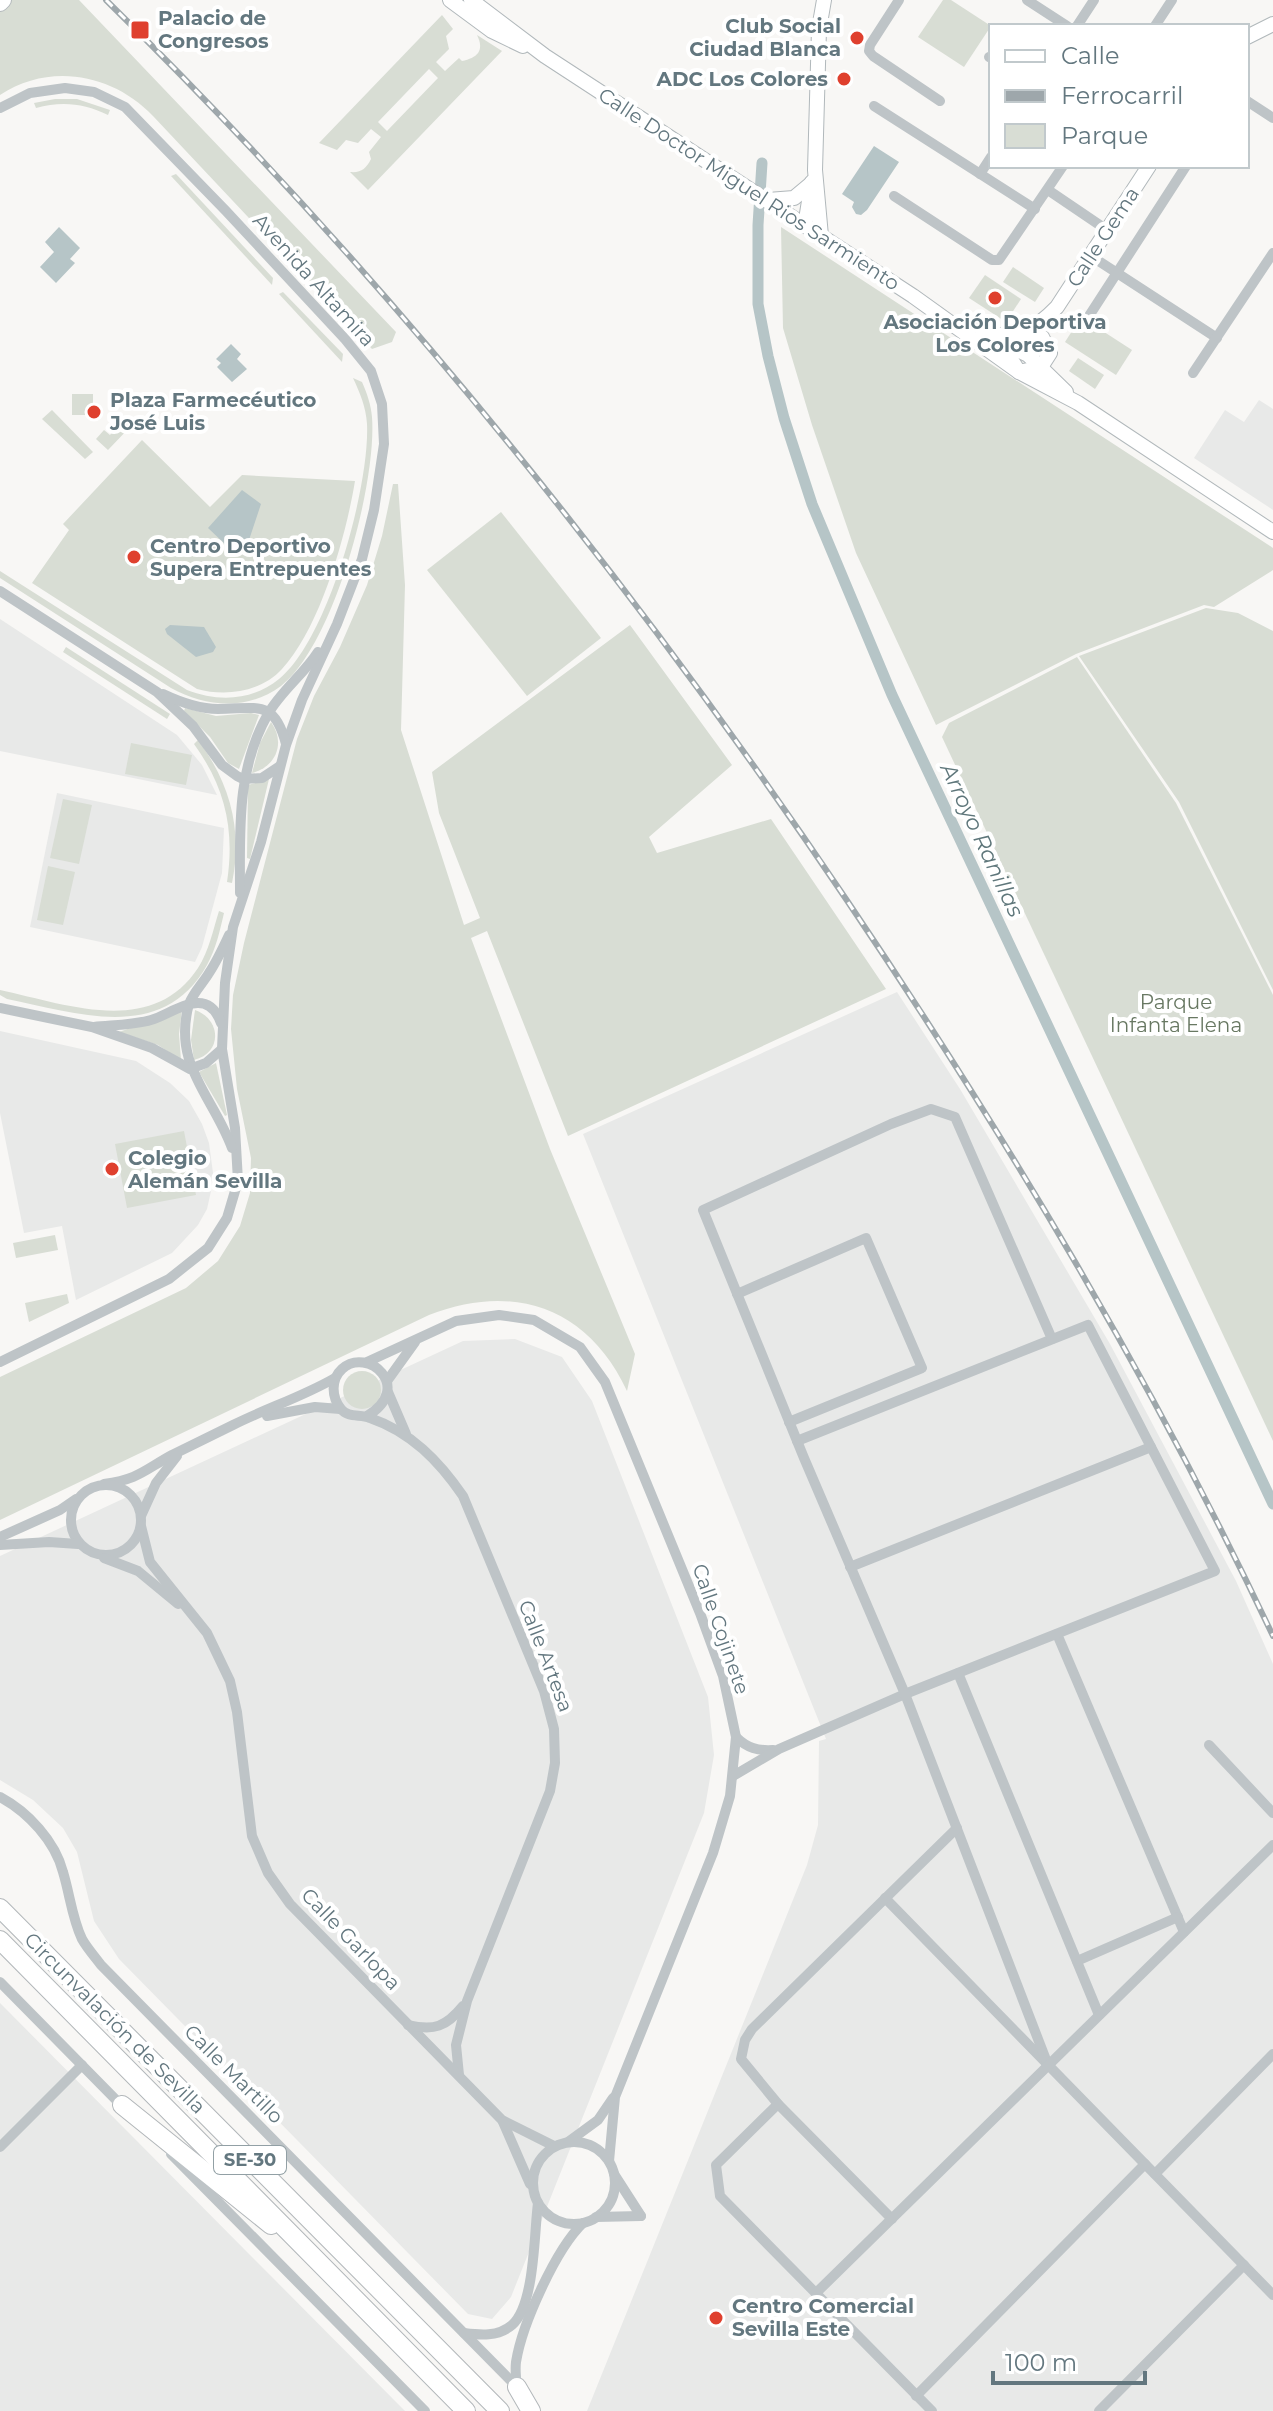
<svg xmlns="http://www.w3.org/2000/svg" width="1273" height="2411" viewBox="0 0 1273 2411" font-family="Montserrat,sans-serif">
	<style>
		.built { fill: #e8e9e8 }
		.green { fill: #d8ddd4; fill-rule: evenodd }
		.water { fill: #b6c5c7 }
		.lines { fill: none; stroke-linecap: round; stroke-linejoin: round }
		.canal { stroke: #b6c5c7; stroke-width: 11 }
		.secondary-casing { stroke: #b1b8bb; stroke-width: 16 }
		.primary-casing { stroke: #b2b8bb; stroke-width: 18 }
		.highway-casing { stroke: #b2b7ba; stroke-width: 20 }
		.street { stroke: #bec4c7; stroke-width: 10 }
		.secondary { stroke: #fff; stroke-width: 14 }
		.primary { stroke: #fff; stroke-width: 16 }
		.highway { stroke: #fff; stroke-width: 18 }
		.rail-casing { stroke: #9ea7ab; stroke-width: 6 }
		.rail { stroke: #fff; stroke-width: 3; stroke-dasharray: 9; stroke-linecap: butt }
		.poi-dot { fill: #df402e; stroke: #fff; stroke-width: 3 }
		.labels { text-anchor: middle; dominant-baseline: central; stroke-width: 8; stroke-linejoin: round; paint-order: stroke }
		.shield { fill: #fff; stroke: #92a0a5; stroke-width: 2 }
		.shield-label { font-size: 18px; font-weight: bold; fill: #63777f }
		.poi-label { font-size: 20px; font-weight: bold; fill: #63777f; stroke: #fff; text-anchor: start }
		.street-label { font-size: 20px; fill: #63777f; stroke: #fff }
		.park-label { font-size: 20px; fill: #687862; stroke: #fff }
		.water-label { font-size: 22px; font-style: italic; fill: #5e767a; stroke: #fff }
	</style>
	<rect width="100%" height="100%" fill="#f8f7f5"/>
	<g class="built">
		<polygon points="1259,400 1273,409 1273,510 1194,458 1225,410 1244,422"/>
		<polygon points="0,619 177,735 202,765 217,795 0,751"/>
		<polygon points="57,793 224,828 222,873 202,947 195,962 30,927"/>
		<polygon points="897,992 960,1089 1110,1344 1236,1581 1273,1664 1273,2411 587,2411 807,1865 818,1825 819,1741 826,1739 583,1134"/>
		<polygon points="0,1031 136,1061 170,1083 189,1101 202,1124 209,1143 213,1173 211,1191 207,1209 198,1225 172,1253 76,1300 62,1226 24,1233 0,1113"/>
		<polygon points="515,1339 562,1357 592,1401 708,1697 714,1755 704,1813 511,2297 492,2319 468,2314 119,1959 94,1921 77,1852 63,1828 33,1800 0,1780 0,1556 463,1341"/>
		<polygon points="0,2003 405,2411 0,2411"/>
	</g>
	<g class="green">
		<path d="M11 0H79L396 332 392 342 372 349 153 116C113 74 50 62 0 95V11Z"/>
		<polygon points="943,0 951,0 991,26 964,67 918,37"/>
		<path d="M442 15 453 29 446 36 449 49 436 62 445 71 459 58 462 61C477 58 485 51 477 35L502 51 368 190 350 172C361 173 366 169 371 159L369 152 381 137 371 129 358 143 346 140 337 150 319 143ZM429 69 438 78 387 131 378 122Z"/>
		<path d="M55 99H77L110 110 108 115C84 103 61 101 36 108L34 103Z"/>
		<polygon points="176,174 273,278 272,285 171,176"/>
		<polygon points="781,227 1273,548 1273,570 1214,607 1204,605 1076,654 936,725 856,553 812,425 783,328"/>
		<polygon points="1013,267 1044,288 1035,302 1003,282"/>
		<polygon points="985,275 1021,299 1006,322 969,298"/>
		<polygon points="283,292 343,354 342,362 279,294"/>
		<polygon points="1081,317 1132,350 1116,375 1065,342"/>
		<polygon points="1078,358 1104,375 1095,389 1069,371"/>
		<path d="M353 378 362 382C367 393 371 405 372 417 377 483 334 645 281 686 247 711 206 707 171 688L0 578V571L187 690C218 702 252 701 279 679 328 640 370 486 367 424 366 407 360 393 353 378Z"/>
		<rect x="72" y="394" width="21" height="21"/>
		<polygon points="52,410 93,452 85,459 42,419"/>
		<polygon points="117,417 129,428 108,450 96,439 104,430 110,435 114,430 109,425"/>
		<path d="M142 440 210 507 242 475 355 481C346 536 320 628 282 669 261 692 226 697 197 689L32 583 69 530 63 524Z"/>
		<path d="M393 484H398L405 585 401 730 464 925 480 918 439 813 432 772 630 625 732 765 649 837 657 853 771 819 886 989 568 1136 487 931 471 938 550 1149 635 1354 627 1391C588 1307 513 1282 429 1315L0 1520V1377L186 1288 218 1261 240 1226 250 1193 251 1158 237 1089 231 1029 233 995 244 943 297 739 314 696 340 647 367 585 382 536Z"/>
		<polygon points="501,512 601,638 527,696 427,570"/>
		<polygon points="1206,608 1238,613 1273,631 1273,990 1179,802 1079,656"/>
		<polygon points="66,647 170,714 167,719 63,652"/>
		<polygon points="1077,657 1176,803 1273,995 1273,1441 942,737 949,723"/>
		<polygon points="185,708 216,716 251,713 259,715 239,769 228,763 210,737 184,711"/>
		<path d="M271 722C286 743 276 767 252 773L260 743Z"/>
		<path d="M198 740C230 783 243 830 232 883L227 882C235 829 225 787 194 744Z"/>
		<polygon points="131,743 192,755 186,785 125,774"/>
		<polygon points="269,779 250,859 247,858 248,785"/>
		<polygon points="63,799 92,805 79,864 50,858"/>
		<polygon points="48,866 75,872 63,925 37,920"/>
		<path d="M219 911 224 913C220 930 216 949 207 965 163 1044 77 1013 7 999L0 995V990C66 1004 152 1038 198 968 209 951 213 930 219 911Z"/>
		<polygon points="182,1010 179,1034 181,1060 158,1045 119,1032"/>
		<path d="M195 1010C221 1019 223 1053 194 1060L191 1040Z"/>
		<polygon points="216,1063 227,1115 225,1116 199,1072"/>
		<polygon points="184,1131 196,1195 127,1208 115,1144"/>
		<polygon points="55,1235 58,1250 16,1258 13,1243"/>
		<polygon points="67,1294 69,1303 29,1322 25,1303"/>
		<circle cx="362" cy="1390" r="19"/>
	</g>
	<g class="water">
		<polygon points="874,146 899,162 867,210 861,215 856,214 852,207 854,202 842,194"/>
		<polygon points="59,227 80,248 70,259 75,263 56,283 40,267 54,252 45,242"/>
		<polygon points="231,344 241,354 237,359 247,369 232,382 217,367 221,363 216,359"/>
		<polygon points="242,490 261,504 249,540 227,546 208,528"/>
		<polygon points="170,625 204,627 216,647 213,652 196,657 167,634 165,629"/>
	</g>
	<g class="lines">
		<polyline class="canal" points="762,163 758,225 758,304 768,356 784,418 812,504 892,695 1273,1504"/>
		<defs>
			<g id="secondary">
				<polyline points="450,0 492,31 523,46"/>
				<polyline points="471,0 545,56 913,296 1019,372 1078,403 1273,532"/>
				<polyline points="1247,37 1273,24"/>
				<polyline points="768,200 794,198 812,183"/>
				<polyline points="805,226 812,182"/>
				<polyline points="821,236 815,170 819,29 824,0"/>
				<polygon points="1032,332 1042,337 1050,353 1041,367 1019,372 1009,356 1010,345 1025,333"/>
				<path d="M983 334C1017 338 1033 332 1057 307L1149 166"/>
				<polyline points="994,339 1028,355 1066,392"/>
			</g>
			<polyline id="primary" points="0,3 3,0"/>
			<g id="highway">
				<polyline points="0,1908 500,2411"/>
				<polyline points="0,1940 466,2411"/>
				<polyline points="122,2105 271,2225"/>
				<polyline points="517,2387 531,2411"/>
			</g>
		</defs>
		<use href="#secondary" class="secondary-casing"/>
		<use href="#primary" class="primary-casing"/>
		<use href="#highway" class="highway-casing"/>
		<g class="street">
			<polyline points="899,0 870,45 869,51 873,56 940,101"/>
			<polyline points="1027,0 1067,26"/>
			<polyline points="1077,26 1094,0"/>
			<polyline points="1155,26 1172,0"/>
			<polyline points="989,57 991,58"/>
			<polyline points="1247,101 1273,118"/>
			<polyline points="874,106 1035,209"/>
			<polyline points="0,108 30,93 65,88 94,92 125,107 226,211 345,339 371,371 382,404 384,444 374,510 362,559 337,624 302,700 286,745 261,842 233,927 225,983 222,1049 235,1128 238,1181 227,1218 208,1248 169,1279 0,1362"/>
			<polyline points="980,174 991,157"/>
			<polyline points="1048,190 1107,230"/>
			<polyline points="894,196 992,260 999,260 1063,166"/>
			<polyline points="1091,256 1217,338"/>
			<polyline points="1089,316 1186,166"/>
			<polyline points="1193,373 1273,253"/>
			<polyline points="0,591 157,692 193,726 222,765 237,776 243,779 262,778 280,766"/>
			<path d="M163 694C180 702 199 709 218 709 256 709 274 698 286 744"/>
			<path d="M240 893C240 831 236 770 268 714 281 691 304 674 318 652"/>
			<path d="M229 935C223 948 217 961 209 973 203 983 193 993 189 1004 172 1065 213 1096 232 1148"/>
			<polyline points="0,1008 92,1027 152,1048 190,1069 206,1063 222,1049"/>
			<path d="M94 1027C113 1025 134 1025 151 1020 174 1013 207 984 221 1023"/>
			<polyline points="737,1294 866,1238 922,1368 789,1422"/>
			<polyline points="367,1362 456,1321 499,1315 534,1320 580,1347 605,1382 700,1613 723,1676 736,1737 730,1796 713,1853 615,2097 609,2161"/>
			<polyline points="387,1381 415,1342"/>
			<polyline points="388,1392 406,1434"/>
			<polyline points="267,1416 315,1407 340,1409"/>
			<path d="M367 1416C415 1387 367 1346 342 1369 331 1379 331 1397 341 1409 348 1418 360 1414 370 1418 411 1432 439 1461 463 1496L544 1691 554 1729 555 1763 550 1791 467 2001 456 2045 459 2075"/>
			<path d="M104 1484C139 1479 143 1471 172 1455 192 1445 213 1435 233 1425 267 1408 302 1397 335 1378"/>
			<circle cx="106" cy="1520" r="35"/>
			<polyline points="141,1516 156,1483 177,1456"/>
			<polyline points="141,1526 150,1562 207,1633 230,1681 237,1712 252,1836 268,1873 290,1904 502,2120 554,2146"/>
			<polyline points="0,1537 60,1510 76,1499"/>
			<polyline points="0,1545 49,1542 78,1544"/>
			<polyline points="104,1558 138,1571 178,1604"/>
			<polyline points="850,1567 1151,1447"/>
			<polyline points="1057,1634 1184,1932"/>
			<polyline points="958,1673 1099,2015"/>
			<path d="M736 1737C747 1748 758 1751 773 1750"/>
			<polyline points="1209,1745 1273,1813"/>
			<polyline points="733,1776 779,1749 905,1694 1215,1571 1088,1325 797,1441"/>
			<path d="M0 1797C28 1812 55 1841 63 1872 70 1895 72 1918 82 1939 87 1948 95 1957 101 1965L517 2387"/>
			<polyline points="885,1898 1273,2295"/>
			<polyline points="1077,1961 1178,1917"/>
			<polyline points="0,1982 125,2109"/>
			<path d="M408 2025C434 2031 446 2027 463 2006"/>
			<polyline points="1048,2065 905,1694 804,1458 703,1210 891,1124 931,1109 955,1117 1052,1339"/>
			<polyline points="778,2104 716,2165 720,2196 932,2411"/>
			<polyline points="503,2122 530,2184"/>
			<polyline points="568,2142 598,2120 613,2098"/>
			<circle cx="574" cy="2183" r="41"/>
			<polyline points="0,2147 82,2065"/>
			<polyline points="171,2154 425,2411"/>
			<polyline points="614,2174 641,2216"/>
			<polyline points="1155,2174 1273,2054"/>
			<polyline points="596,2217 641,2216"/>
			<polyline points="892,2219 778,2104 741,2059 745,2040 752,2029 957,1828"/>
			<polyline points="816,2293 1273,1845"/>
			<path d="M464 2333C480 2335 498 2337 512 2325 535 2305 534 2233 538 2203"/>
			<path d="M517 2387C516 2379 515 2370 516 2362 522 2324 556 2249 583 2223"/>
			<polyline points="916,2396 1145,2164"/>
			<polyline points="1099,2411 1244,2265"/>
		</g>
		<use href="#secondary" class="secondary"/>
		<use href="#primary" class="primary"/>
		<use href="#highway" class="highway"/>
		<defs>
			<path id="rail" d="M106 0C382 271 630 579 846 899 1006 1136 1151 1378 1273 1636"/>
		</defs>
		<use href="#rail" class="rail-casing"/>
		<use href="#rail" class="rail"/>
	</g>
	<g class="poi-dot">
		<rect x="130" y="20" width="20" height="20" rx="4"/>
		<circle cx="857" cy="38" r="8"/>
		<circle cx="844" cy="79" r="8"/>
		<circle cx="995" cy="298" r="8"/>
		<circle cx="94" cy="412" r="8"/>
		<circle cx="134" cy="557" r="8"/>
		<circle cx="112" cy="1169" r="8"/>
		<circle cx="716" cy="2318" r="8"/>
	</g>
	<g class="labels">
		<rect class="shield" x="214" y="2146" width="72" height="28" rx="6"/>
		<g class="shield-label">
			<text x="250" y="2160">SE-30</text>
		</g>
		<g class="poi-label">
			<text x="158" y="18">Palacio de<tspan x="158" dy="23">Congresos</tspan></text>
			<text x="841" y="26" text-anchor="end">Club Social<tspan x="841" dy="23">Ciudad Blanca</tspan></text>
			<text x="828" y="79" text-anchor="end">ADC Los Colores</text>
			<text x="995" y="322" text-anchor="middle">Asociación Deportiva<tspan x="995" dy="23">Los Colores</tspan></text>
			<text x="110" y="400">Plaza Farmecéutico<tspan x="110" dy="23">José Luis</tspan></text>
			<text x="150" y="546">Centro Deportivo<tspan x="150" dy="23">Supera Entrepuentes</tspan></text>
			<text x="128" y="1158">Colegio<tspan x="128" dy="23">Alemán Sevilla</tspan></text>
			<text x="732" y="2306">Centro Comercial<tspan x="732" dy="23">Sevilla Este</tspan></text>
		</g>
		<g class="street-label">
			<text transform="translate(749 189) rotate(33)">Calle Doctor Miguel Rios Sarmiento</text>
			<text transform="translate(1103 237) rotate(-57)">Calle Gema</text>
			<text transform="translate(314 280) rotate(48)">Avenida Altamira</text>
			<text transform="translate(721 1629) rotate(71)">Calle Cojinete</text>
			<text transform="translate(546 1656) rotate(69)">Calle Artesa</text>
			<text transform="translate(351 1939) rotate(46)">Calle Garlopa</text>
			<text transform="translate(115 2023) rotate(45)">Circunvalación de Sevilla</text>
			<text transform="translate(234 2074) rotate(45)">Calle Martillo</text>
		</g>
		<g class="park-label">
			<text x="1176" y="1002">Parque<tspan x="1176" dy="23">Infanta Elena</tspan></text>
		</g>
		<g class="water-label">
			<text transform="translate(982 840) rotate(65)">Arroyo Ranillas</text>
		</g>
	</g>
	<rect x="989" y="24" width="260" height="144" fill="#ffffff" stroke="#c1c9cc" stroke-width="2"/>
	<rect x="1005" y="50" width="40" height="12" fill="#ffffff" stroke="#c1c9cc" stroke-width="2"/>
	<text x="1061" y="64" font-size="24" fill="#63777f">Calle</text>
	<rect x="1005" y="90" width="40" height="12" fill="#9ea7ab" stroke="#c1c9cc" stroke-width="2"/>
	<text x="1061" y="104" font-size="24" fill="#63777f">Ferrocarril</text>
	<rect x="1005" y="124" width="40" height="24" fill="#d8ddd4" stroke="#c1c9cc" stroke-width="2"/>
	<text x="1061" y="144" font-size="24" fill="#63777f">Parque</text>
	<path d="M993 2371v12h152v-12" fill="none" stroke="#63777f" stroke-width="4"/>
	<text x="1005" y="2371" font-size="24" fill="#63777f" stroke="#ffffff" stroke-width="6" paint-order="stroke">100 m</text>
</svg>
